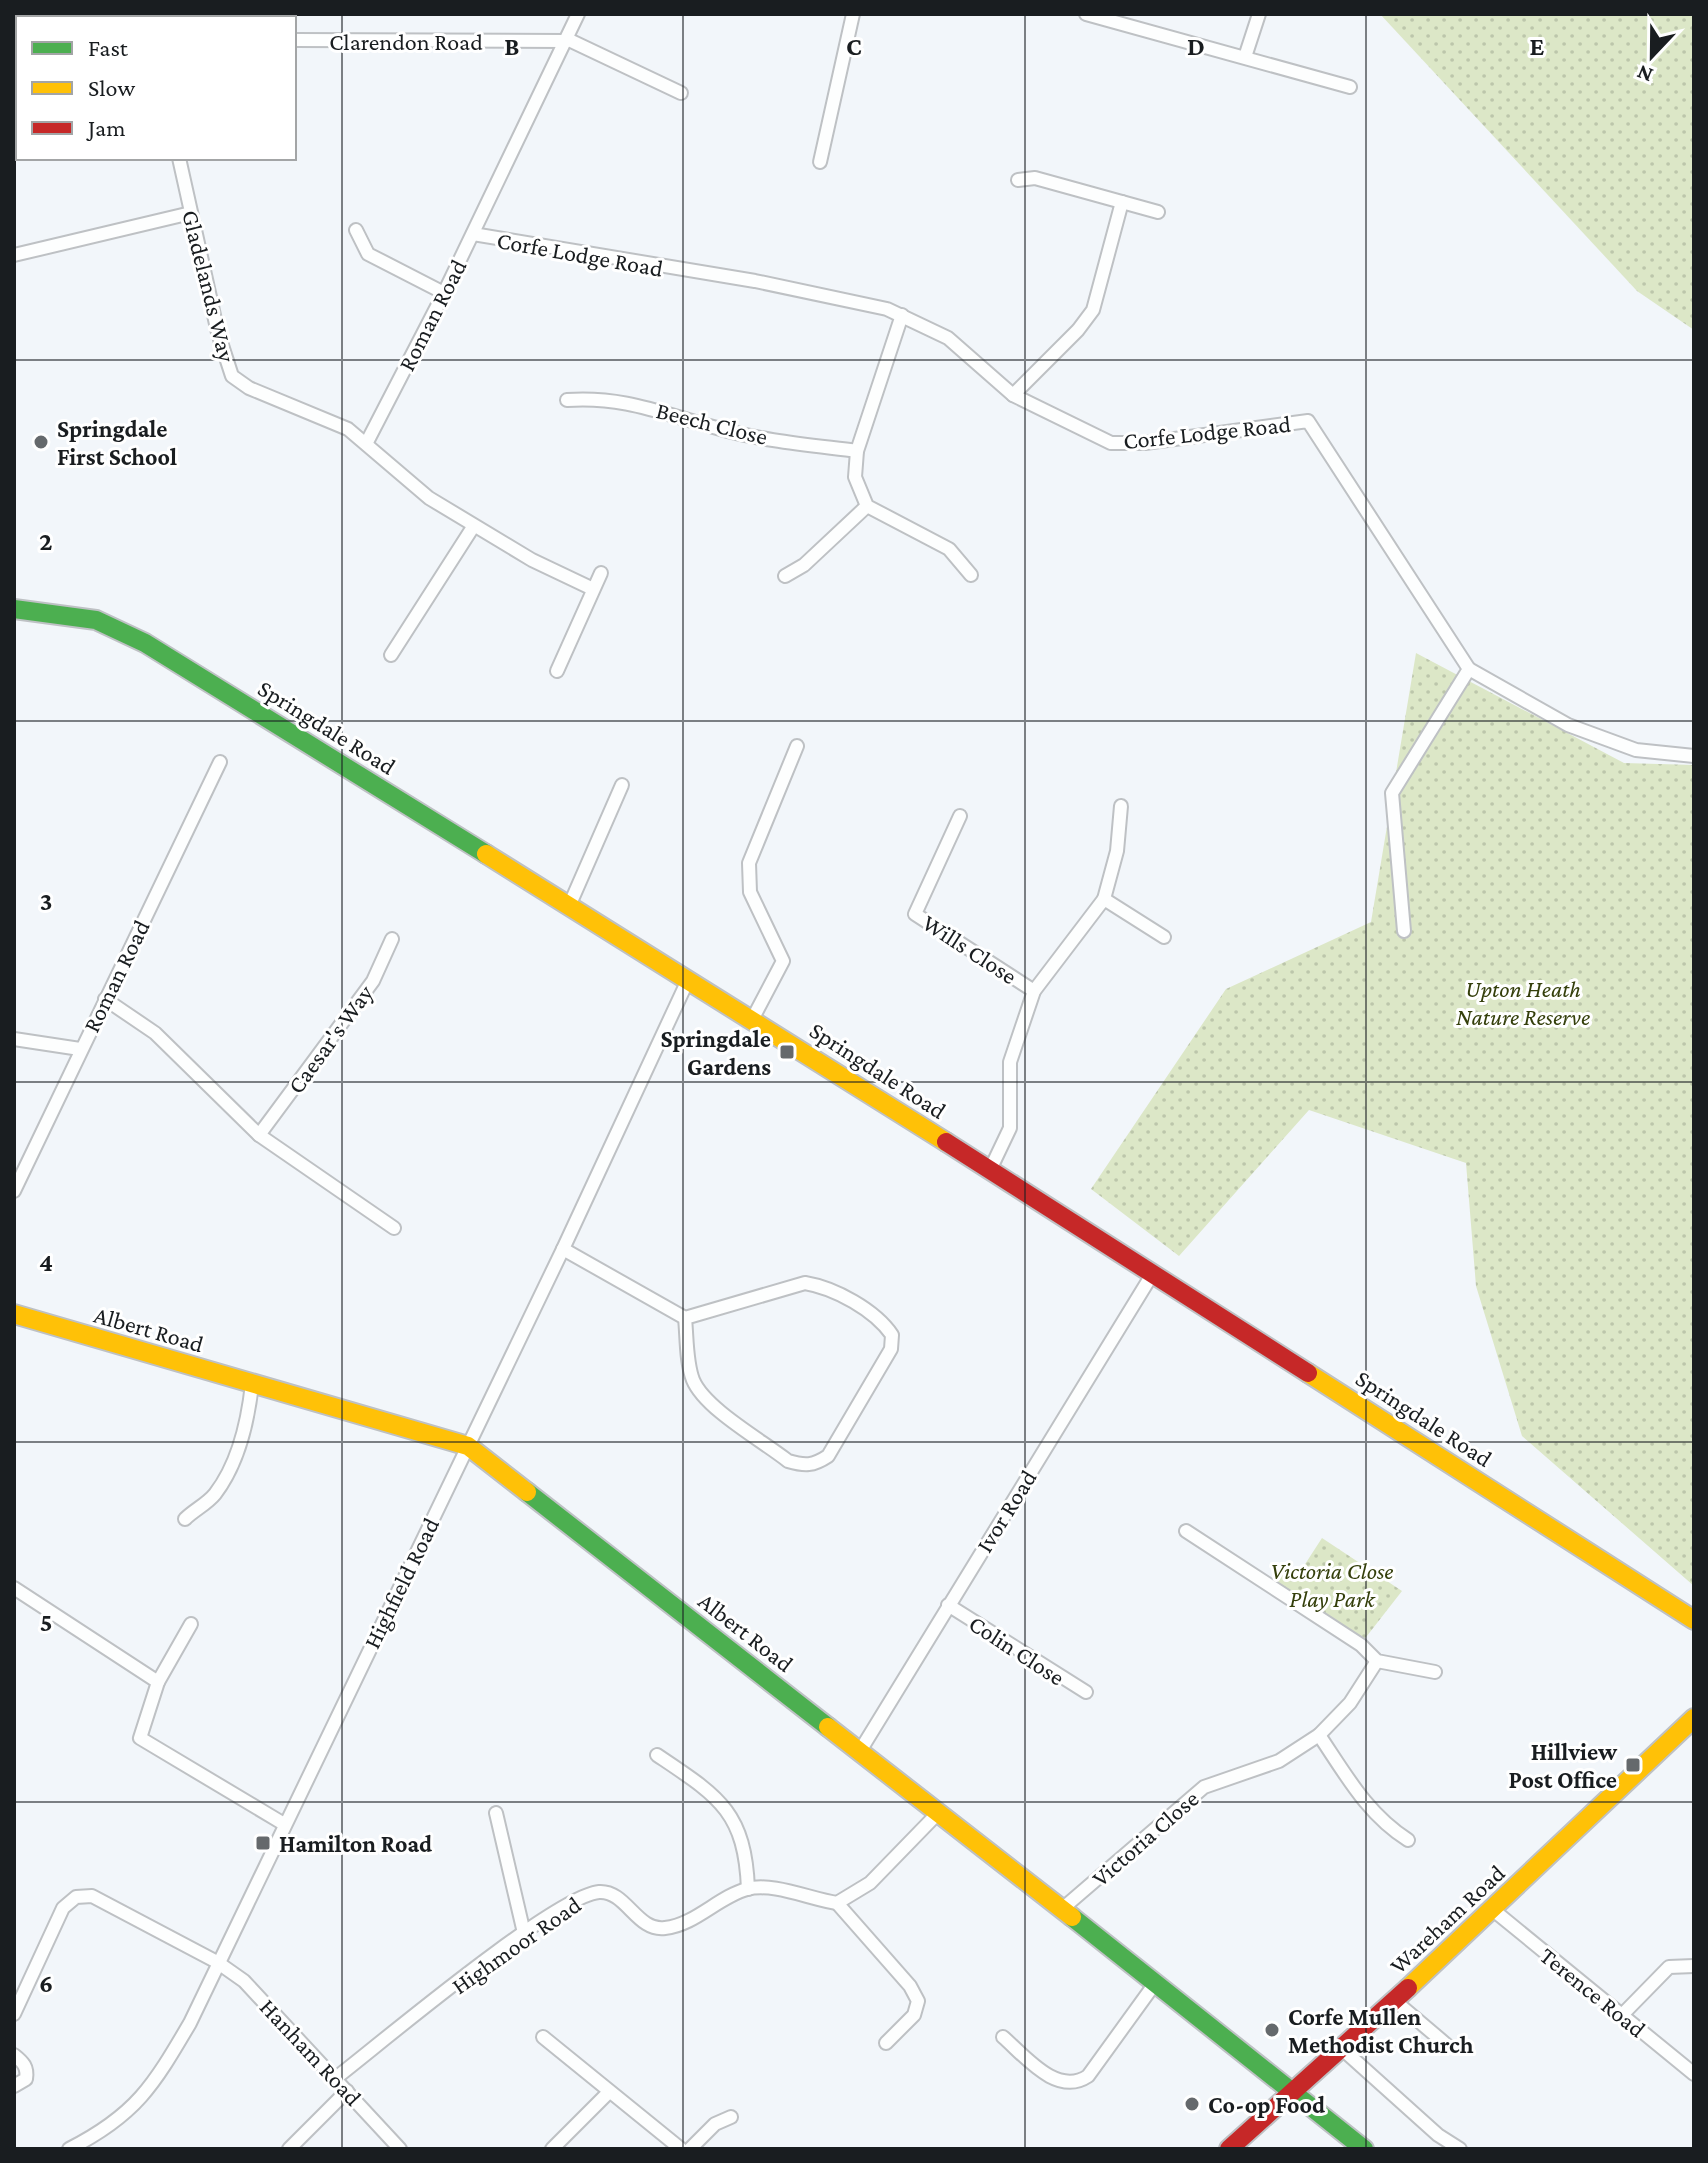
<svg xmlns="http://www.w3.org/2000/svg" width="1708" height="2163" viewBox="0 0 1708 2163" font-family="'Crimson Pro',serif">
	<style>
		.grass { fill: url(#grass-dots) }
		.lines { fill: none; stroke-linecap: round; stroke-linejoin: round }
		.street-casing { stroke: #bec1c4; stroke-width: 16 }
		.fast-casing { stroke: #bec1c4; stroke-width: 22 }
		.slow-casing { stroke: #bec1c4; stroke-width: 22 }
		.jam-casing { stroke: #bec1c4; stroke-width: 22 }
		.street { stroke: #fdfefe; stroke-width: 12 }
		.fast { stroke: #4caf50; stroke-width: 18 }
		.slow { stroke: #ffc107; stroke-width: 18 }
		.jam { stroke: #c62828; stroke-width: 18 }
		.grid { fill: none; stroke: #191d20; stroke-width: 2; stroke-opacity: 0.55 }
		.poi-dot { fill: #65696c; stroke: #fff; stroke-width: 3 }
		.labels { text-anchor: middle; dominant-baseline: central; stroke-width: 6; stroke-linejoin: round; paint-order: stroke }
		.street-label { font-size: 24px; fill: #191d20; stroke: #fff }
		.poi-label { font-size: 24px; font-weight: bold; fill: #191d20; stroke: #fff; text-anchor: start }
		.park-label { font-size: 24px; font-style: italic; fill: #343f0b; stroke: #fff }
		.grid-label { font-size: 26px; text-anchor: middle; font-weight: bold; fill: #191d20; stroke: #fff; stroke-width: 6; stroke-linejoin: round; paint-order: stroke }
	</style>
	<defs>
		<pattern id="grass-dots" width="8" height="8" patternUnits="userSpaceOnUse" patternTransform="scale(2)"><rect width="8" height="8" fill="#dce7c7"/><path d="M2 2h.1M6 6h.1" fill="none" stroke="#bcc6ab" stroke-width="1.8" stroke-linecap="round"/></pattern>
	</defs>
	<rect width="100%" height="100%" fill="#f2f6fa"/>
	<g class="grass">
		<polygon points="1380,14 1694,14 1694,330 1637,291"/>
		<polygon points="1416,653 1624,763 1694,765 1694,1586 1522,1436 1476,1286 1466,1163 1309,1110 1179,1256 1091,1189 1226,989 1371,922"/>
		<polygon points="1322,1538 1402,1591 1363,1641 1275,1586 1285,1568 1298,1575"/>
	</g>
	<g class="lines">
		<defs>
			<g id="street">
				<polyline points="1086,14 1350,87"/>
				<polyline points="14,39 18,39"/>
				<polyline points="567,39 681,93"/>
				<polyline points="294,40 566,41"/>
				<polyline points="1245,57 1259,14"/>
				<polyline points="179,158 218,333 232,376 249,388 348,429 429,498 532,560 593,589"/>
				<polyline points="820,162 853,14"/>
				<polyline points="1018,180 1035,178 1158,212"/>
				<polyline points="356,230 368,254 444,293"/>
				<polyline points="473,234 755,281 887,309 948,338 1013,395 1111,443 1145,443 1308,421 1469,669 1392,793 1404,931"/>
				<polyline points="14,255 191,213"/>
				<polyline points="902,315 857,451 855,477 867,506 949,549 971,575"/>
				<polyline points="1013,395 1078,330 1093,310 1122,202"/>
				<path d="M567 400C625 396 663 414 717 428 762 441 810 445 857 451"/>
				<polyline points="367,442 444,293 578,14"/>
				<polyline points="785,576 804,565 867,506"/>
				<polyline points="391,655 473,527"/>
				<polyline points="1469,669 1568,725 1636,750 1694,756"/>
				<polyline points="557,671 601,573"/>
				<polyline points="960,816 915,914 1034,991"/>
				<polyline points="1104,899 1117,851 1121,806"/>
				<polyline points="570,904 622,785"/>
				<polyline points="105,999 155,1033 259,1135 394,1228"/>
				<polyline points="753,1018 783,961 750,892 749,863 797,746"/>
				<polyline points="14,1039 80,1049"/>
				<polyline points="259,1135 373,981 392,939"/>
				<polyline points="990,1170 1010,1128 1010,1062 1034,991 1104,899 1164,937"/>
				<polyline points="14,1191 220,762"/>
				<path d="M563 1249 685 1318C687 1338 686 1362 693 1380 705 1409 763 1441 788 1461 805 1466 813 1466 828 1456L891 1349 892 1335C875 1310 835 1288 805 1283L685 1318"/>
				<path d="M185 1519C194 1510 207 1504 215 1494 238 1464 248 1421 252 1384"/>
				<polyline points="1186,1531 1361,1645 1377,1661 1435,1672"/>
				<polyline points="14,1588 158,1682 140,1738 284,1824"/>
				<polyline points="948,1605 1086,1692"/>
				<polyline points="158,1682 191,1624"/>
				<polyline points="1319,1735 1350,1703 1377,1661"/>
				<polyline points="860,1751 1153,1273"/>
				<path d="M657 1755C718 1796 745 1811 748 1889"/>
				<polyline points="496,1813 524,1933"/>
				<polyline points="837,1903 910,1986 918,2001 914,2015 886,2043"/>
				<path d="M1062 1909 1204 1787 1279 1761 1319 1735C1346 1775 1367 1814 1408 1840"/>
				<polyline points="1492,1909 1694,2074"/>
				<polyline points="1395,2001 1448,2046"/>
				<polyline points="14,2014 63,1908 76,1897 92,1896 217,1962 244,1981 400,2149"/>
				<polyline points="1621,2016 1669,1967 1694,1966"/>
				<polyline points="543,2037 681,2149"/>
				<path d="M1003 2037C1025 2056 1057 2097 1088 2076L1156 1982"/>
				<polyline points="1340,2047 1438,2135 1460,2149"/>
				<path d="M14 2055C23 2062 28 2067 26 2079L14 2086"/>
				<path d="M337 2077C381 2043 555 1896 599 1892 626 1890 637 1932 665 1928 695 1925 718 1897 747 1889 773 1882 810 1899 837 1903L870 1883 939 1812"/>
				<path d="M69 2149C136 2115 153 2086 190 2023L563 1249 688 980"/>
				<polyline points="289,2149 347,2091"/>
				<polyline points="552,2149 609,2092"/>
				<polyline points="690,2149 715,2124 731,2117"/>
			</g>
			<g id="fast">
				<polyline points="14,609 96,620 145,643 486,854"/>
				<polyline points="527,1492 828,1727"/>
				<polyline points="1072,1917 1364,2149"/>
			</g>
			<g id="slow">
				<polyline points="486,854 946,1142"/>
				<polyline points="14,1314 468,1446 527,1492"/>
				<polyline points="1308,1373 1694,1620"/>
				<polyline points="828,1727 1072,1917"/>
				<polyline points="1408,1988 1694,1718"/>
			</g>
			<g id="jam">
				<polyline points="946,1142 1308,1373"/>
				<polyline points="1229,2149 1408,1988"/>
			</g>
		</defs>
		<use href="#street" class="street-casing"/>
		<use href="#fast" class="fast-casing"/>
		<use href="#slow" class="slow-casing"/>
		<use href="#jam" class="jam-casing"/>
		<use href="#street" class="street"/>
		<use href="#fast" class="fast"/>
		<use href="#slow" class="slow"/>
		<use href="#jam" class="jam"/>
	</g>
	<path class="grid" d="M342 14V2149M683 14V2149M1025 14V2149M1366 14V2149M14 360H1694M14 721H1694M14 1082H1694M14 1442H1694M14 1802H1694"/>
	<g class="poi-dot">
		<circle cx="41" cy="442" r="8"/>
		<rect x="779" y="1044" width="16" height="16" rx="4"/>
		<rect x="1625" y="1757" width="16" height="16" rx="4"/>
		<rect x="255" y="1835" width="16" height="16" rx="4"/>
		<circle cx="1272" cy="2030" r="8"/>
		<circle cx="1192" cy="2104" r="8"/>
	</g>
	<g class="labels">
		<g class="street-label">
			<text x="406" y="41">Clarendon Road</text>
			<text transform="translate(580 254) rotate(10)">Corfe Lodge Road</text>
			<text transform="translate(209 286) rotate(76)">Gladelands Way</text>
			<text transform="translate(432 315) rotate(-63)">Roman Road</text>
			<text transform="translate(712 423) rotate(14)">Beech Close</text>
			<text transform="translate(1207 432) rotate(-6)">Corfe Lodge Road</text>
			<text transform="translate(327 727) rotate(32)">Springdale Road</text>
			<text transform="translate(970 949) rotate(33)">Wills Close</text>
			<text transform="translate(116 976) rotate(-64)">Roman Road</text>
			<text transform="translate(330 1039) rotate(-54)">Caesar's Way</text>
			<text transform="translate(878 1070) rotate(33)">Springdale Road</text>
			<text transform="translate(149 1329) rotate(16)">Albert Road</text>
			<text transform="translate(1424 1418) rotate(33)">Springdale Road</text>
			<text transform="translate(1006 1511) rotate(-58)">Ivor Road</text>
			<text transform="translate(401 1583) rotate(-64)">Highfield Road</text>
			<text transform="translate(746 1632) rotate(38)">Albert Road</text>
			<text transform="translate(1017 1650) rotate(33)">Colin Close</text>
			<text transform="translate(1145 1838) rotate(-41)">Victoria Close</text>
			<text transform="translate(1447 1919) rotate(-43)">Wareham Road</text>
			<text transform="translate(516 1945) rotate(-35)">Highmoor Road</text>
			<text transform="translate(1593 1992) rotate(39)">Terence Road</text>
			<text transform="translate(311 2052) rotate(47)">Hanham Road</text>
		</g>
		<g class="poi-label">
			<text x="57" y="428">Springdale<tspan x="57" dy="28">First School</tspan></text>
			<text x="771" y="1038" text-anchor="end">Springdale<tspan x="771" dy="28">Gardens</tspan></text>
			<text x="1617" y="1751" text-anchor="end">Hillview<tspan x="1617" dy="28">Post Office</tspan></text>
			<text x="279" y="1843">Hamilton Road</text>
			<text x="1288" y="2016">Corfe Mullen<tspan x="1288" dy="28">Methodist Church</tspan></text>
			<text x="1208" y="2104">Co-op Food</text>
		</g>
		<g class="park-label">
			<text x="1523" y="988">Upton Heath<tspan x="1523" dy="28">Nature Reserve</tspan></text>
			<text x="1332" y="1570">Victoria Close<tspan x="1332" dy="28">Play Park</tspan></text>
		</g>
	</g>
	<g class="grid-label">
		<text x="512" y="55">B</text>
		<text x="854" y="55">C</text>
		<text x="1196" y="55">D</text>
		<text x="1537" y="55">E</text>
		<text x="46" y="550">2</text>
		<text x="46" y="910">3</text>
		<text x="46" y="1271">4</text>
		<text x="46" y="1631">5</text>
		<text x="46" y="1992">6</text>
	</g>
	<rect width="1708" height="2163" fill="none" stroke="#191d20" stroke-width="32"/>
	<rect x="16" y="16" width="280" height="144" fill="#ffffff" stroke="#a3a5a6" stroke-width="2"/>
	<rect x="32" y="42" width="40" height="12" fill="#4caf50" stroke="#a3a5a6" stroke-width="2"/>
	<text x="88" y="56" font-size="24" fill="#191d20">Fast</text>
	<rect x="32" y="82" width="40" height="12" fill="#ffc107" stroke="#a3a5a6" stroke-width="2"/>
	<text x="88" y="96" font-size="24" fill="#191d20">Slow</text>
	<rect x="32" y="122" width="40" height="12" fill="#c62828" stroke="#a3a5a6" stroke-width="2"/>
	<text x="88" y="136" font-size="24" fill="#191d20">Jam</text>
	<g transform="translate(1652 56) rotate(202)" stroke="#ffffff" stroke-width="6" paint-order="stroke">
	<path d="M0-6L14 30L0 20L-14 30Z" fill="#191d20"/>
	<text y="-12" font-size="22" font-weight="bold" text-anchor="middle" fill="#191d20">N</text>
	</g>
</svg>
